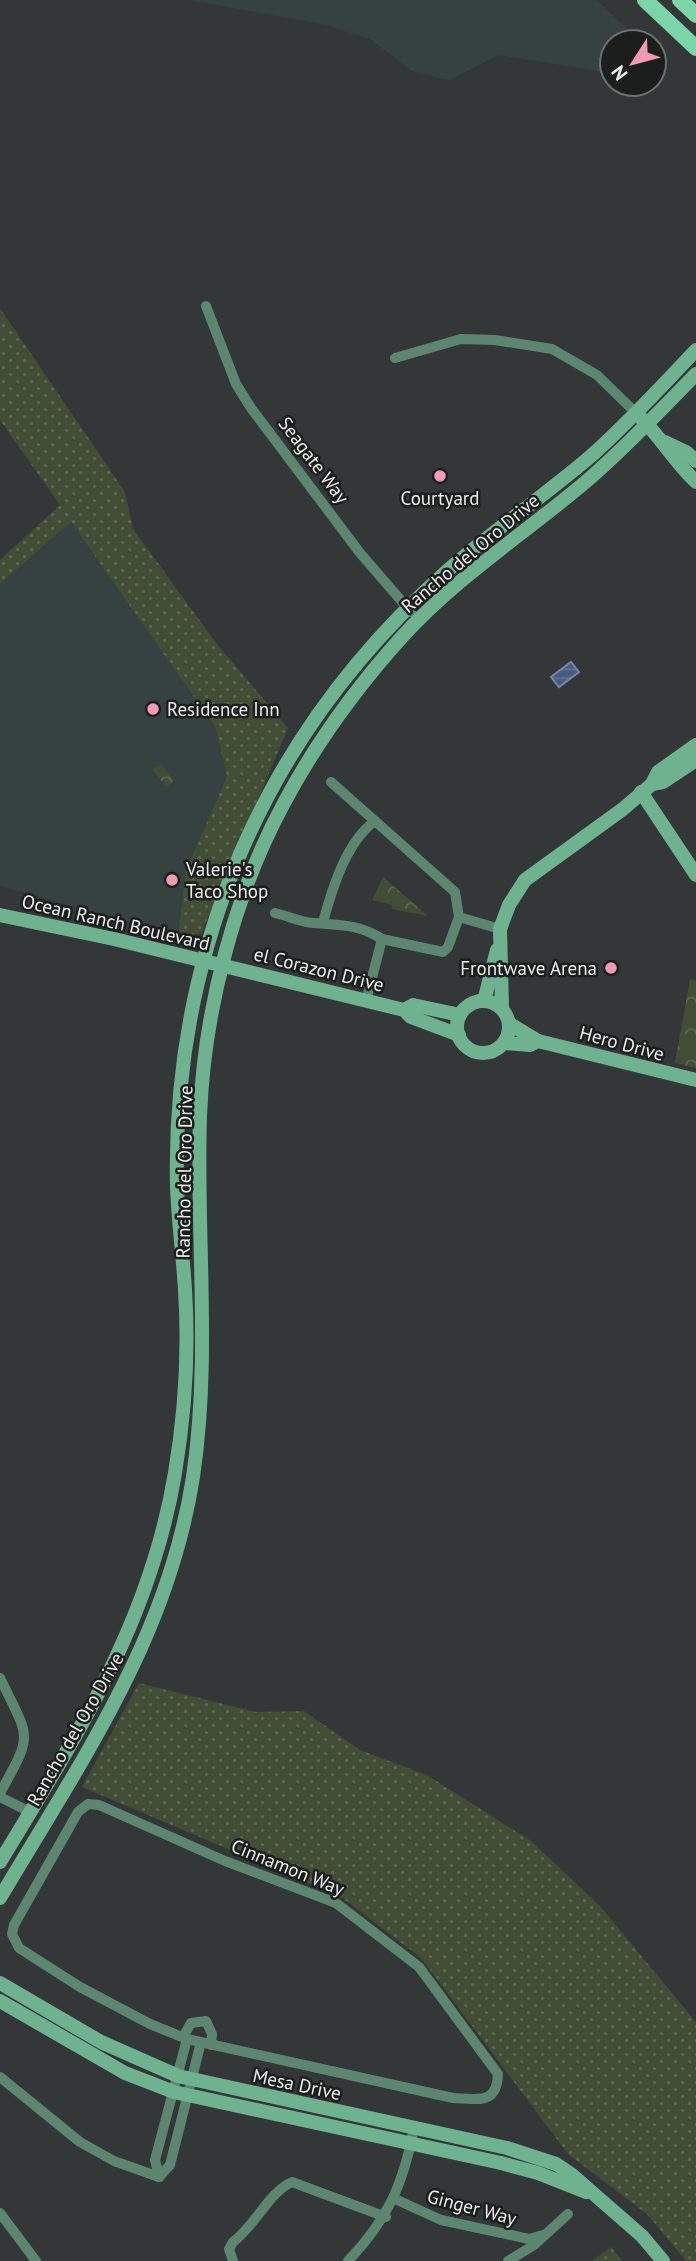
<svg xmlns="http://www.w3.org/2000/svg" width="696" height="2261" viewBox="0 0 696 2261" font-family="'PT Sans',sans-serif">
	<style>
		.built { fill: #364242 }
		.grass { fill: url(#grass-dots) }
		.park { fill: url(#park-crowns) }
		.water { fill: url(#water-rules); stroke: #7887a1; stroke-width: 2 }
		.lines { fill: none; stroke-linecap: round; stroke-linejoin: round }
		.street { stroke: #5c8670; stroke-width: 10 }
		.secondary { stroke: #6fb290; stroke-width: 14 }
		.primary { stroke: #7cd4a9; stroke-width: 16 }
		.poi-dot { fill: #f19ab4; stroke: #1c1e1e; stroke-width: 2.5 }
		.labels { text-anchor: middle; dominant-baseline: central; stroke-width: 5; stroke-linejoin: round; paint-order: stroke }
		.street-label { font-size: 19px; fill: #ebeeed; stroke: #1c1e1e }
		.poi-label { font-size: 19px; fill: #ebeeed; stroke: #1c1e1e; text-anchor: start }
	</style>
	<defs>
		<pattern id="grass-dots" width="8" height="8" patternUnits="userSpaceOnUse" patternTransform="scale(1.75)"><rect width="8" height="8" fill="#414d34"/><path d="M2 2h.1M6 6h.1" fill="none" stroke="#5d6752" stroke-width="1.8" stroke-linecap="round"/></pattern>
		<pattern id="park-crowns" width="20" height="18" patternUnits="userSpaceOnUse" patternTransform="scale(1.75)"><rect width="20" height="18" fill="#414d34"/><path d="M2 6a3 3 0 1 1 6 0M12 15a3 3 0 1 1 6 0" fill="none" stroke="#5d6752"/></pattern>
		<pattern id="water-rules" width="6" height="5" patternUnits="userSpaceOnUse" patternTransform="scale(1.75)"><rect width="6" height="5" fill="#465b80"/><path d="M0 2.5h6" fill="none" stroke="#617392"/></pattern>
	</defs>
	<rect width="100%" height="100%" fill="#333737"/>
	<g class="built">
		<polygon points="188,0 597,0 640,42 612,42 612,73 498,55 450,80 412,71 370,39 323,24"/>
		<polygon points="71,522 215,727 227,776 186,870 178,935 0,886 0,584"/>
	</g>
	<g class="grass">
		<polygon points="0,308 125,492 133,529 217,644 288,728 201,934 178,935 186,870 227,776 215,727 71,522 0,584 0,560 60,505 0,420"/>
		<polygon points="139,1683 256,1712 304,1711 360,1750 427,1775 531,1841 600,1906 696,2022 696,2261 686,2261 648,2215 568,2154 421,1958 341,1897 82,1787"/>
		<polygon points="611,2247 622,2261 592,2261"/>
	</g>
	<g class="park">
		<polygon points="161,764 174,781 166,787 153,770"/>
		<polygon points="383,877 428,916 392,909 392,905 372,900"/>
		<polygon points="690,979 696,980 696,1068 675,1063"/>
	</g>
	<polygon class="water" points="571,662 579,672 559,687 551,677"/>
	<g class="lines">
		<g class="street">
			<polyline points="206,306 236,384 251,408 360,553 411,612"/>
			<polyline points="395,358 461,339 495,340 552,349 597,375 635,412"/>
			<polyline points="331,782 375,821"/>
			<path d="M275 913C288 916 301 922 313 923 338 925 360 924 382 939"/>
			<path d="M323 922C332 889 346 842 375 821L455 892 459 917 500 929"/>
			<polyline points="366,1001 382,939 443,952 448,947 459,917"/>
			<path d="M0 1678C30 1740 34 1732 0 1793"/>
			<polyline points="0,1797 30,1812"/>
			<path d="M88 1804 99 1805 225 1861 336 1903 419 1967 498 2074C497 2105 478 2099 453 2098L187 2039 150 2024 80 1987 19 1948 12 1934 14 1925 78 1812Z"/>
			<polyline points="183,2037 191,2023 206,2021 212,2034 211,2045"/>
			<polyline points="0,2077 80,2142 114,2161 159,2177"/>
			<polyline points="159,2177 170,2165 201,2042"/>
			<polyline points="159,2177 155,2160 187,2039"/>
			<polyline points="395,2199 441,2220 529,2239 543,2235"/>
			<polyline points="0,2213 36,2261"/>
			<path d="M233 2261 229 2249 233 2242C255 2226 269 2192 292 2182L386 2217"/>
			<path d="M348 2261C388 2219 403 2185 414 2128"/>
			<polyline points="508,2261 534,2245 568,2214"/>
		</g>
		<g class="secondary">
			<path d="M641 418C662 439 675 462 696 482"/>
			<polyline points="665,442 686,452 696,461"/>
			<polyline points="652,784 663,782 696,760"/>
			<polyline points="641,792 696,875"/>
			<polyline points="0,915 114,939 404,1010 411,1017 459,1035"/>
			<circle cx="483" cy="1027" r="26"/>
			<polyline points="484,1001 497,950"/>
			<polyline points="502,1008 500,929 509,905 525,880 623,809 652,784 658,772 696,745"/>
			<polyline points="404,1010 413,1005 460,1015"/>
			<polyline points="510,1024 538,1041 696,1080"/>
			<polyline points="504,1043 530,1045 538,1041"/>
			<path d="M0 1862C77 1735 150 1623 175 1473 185 1413 189 1351 185 1290 183 1255 178 1220 177 1185 174 1050 204 916 268 796 313 711 375 635 447 571 493 531 544 496 591 456 628 423 662 386 696 350"/>
			<path d="M0 1898C81 1761 168 1638 193 1477 211 1356 196 1237 200 1116 204 1011 234 895 284 803 316 743 356 688 401 638 456 577 527 532 589 479 627 446 661 410 696 374"/>
			<polyline points="0,1983 101,2042 178,2076 507,2148 556,2164 571,2174 642,2236 663,2261"/>
			<polyline points="0,2001 125,2073 174,2092 501,2163 538,2173 586,2192"/>
		</g>
		<g class="primary">
			<polyline points="645,0 696,48"/>
			<polyline points="680,0 696,15"/>
		</g>
	</g>
	<g class="poi-dot">
		<circle cx="440" cy="476" r="7"/>
		<circle cx="153" cy="709" r="7"/>
		<circle cx="172" cy="880" r="7"/>
		<circle cx="611" cy="968" r="7"/>
	</g>
	<g class="labels">
		<g class="street-label">
			<text transform="translate(314 460) rotate(53)">Seagate Way</text>
			<text transform="translate(470 553) rotate(-40)">Rancho del Oro Drive</text>
			<text transform="translate(116 922) rotate(13)">Ocean Ranch Boulevard</text>
			<text transform="translate(319 969) rotate(14)">el Corazon Drive</text>
			<text transform="translate(622 1043) rotate(15)">Hero Drive</text>
			<text transform="translate(184 1172) rotate(-89)">Rancho del Oro Drive</text>
			<text transform="translate(75 1729) rotate(-60)">Rancho del Oro Drive</text>
			<text transform="translate(288 1867) rotate(22)">Cinnamon Way</text>
			<text transform="translate(297 2084) rotate(12)">Mesa Drive</text>
			<text transform="translate(472 2207) rotate(15)">Ginger Way</text>
		</g>
		<g class="poi-label">
			<text x="440" y="498" text-anchor="middle">Courtyard</text>
			<text x="167" y="709">Residence Inn</text>
			<text x="186" y="869">Valerie's<tspan x="186" dy="22">Taco Shop</tspan></text>
			<text x="597" y="968" text-anchor="end">Frontwave Arena</text>
		</g>
	</g>
	<g transform="translate(633 63) rotate(234)"><circle r="33" fill="#1c1e1e" stroke="#6f7171" stroke-width="2"/>
	<path d="M0-5L12 26L0 18L-12 26Z" fill="#f19ab4"/>
	<text y="-10" font-size="19" font-weight="bold" text-anchor="middle" fill="#ebeeed">N</text>
	</g>
</svg>
